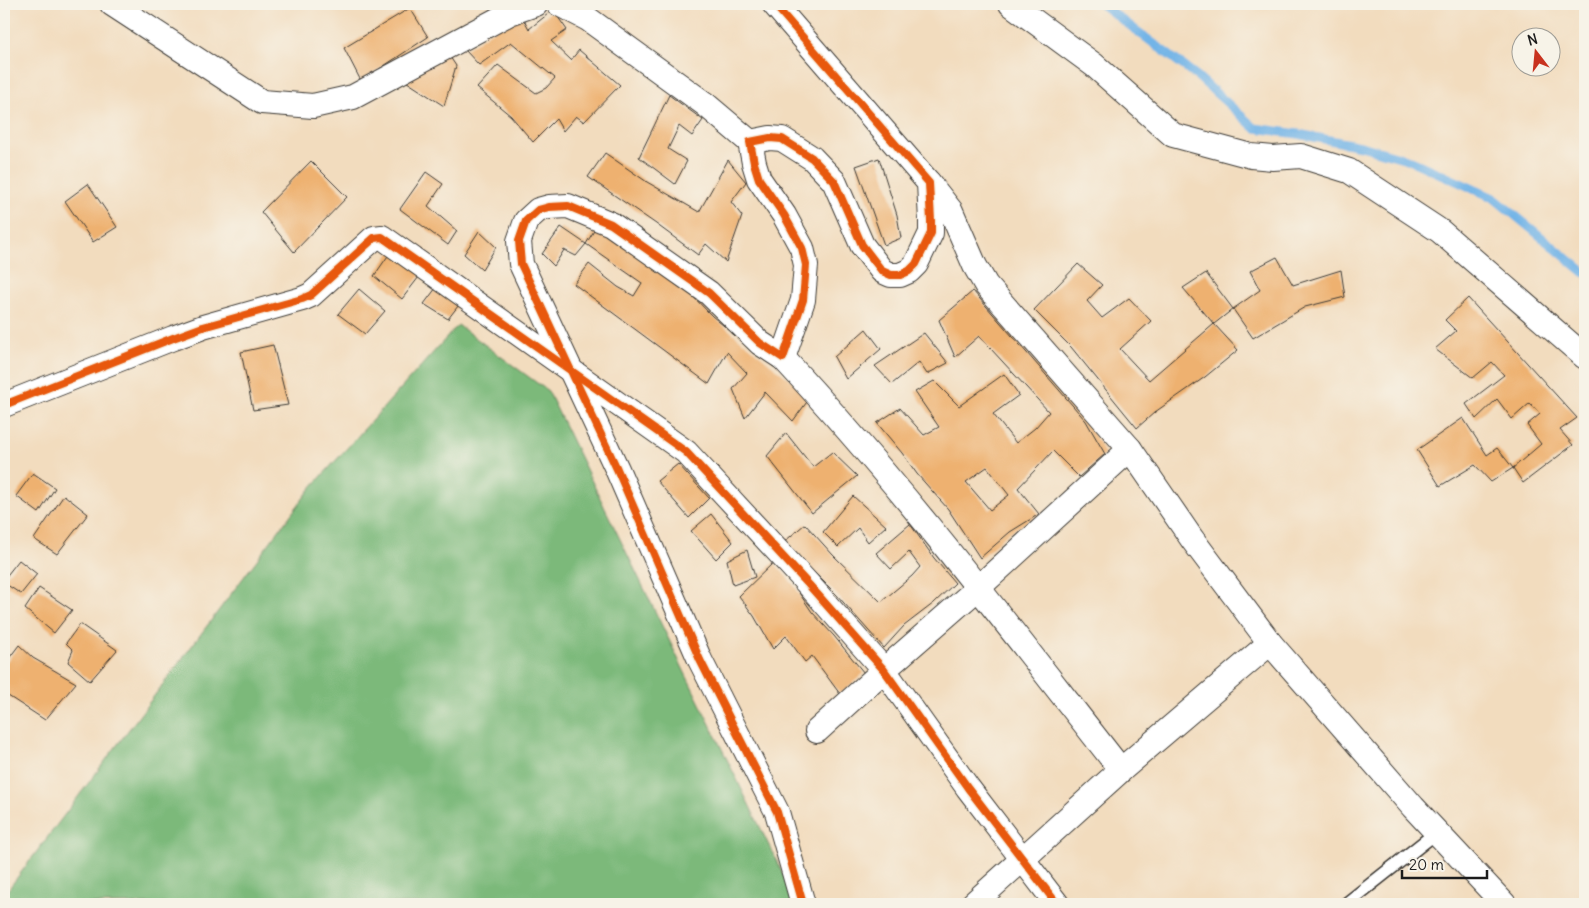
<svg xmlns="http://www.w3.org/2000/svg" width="1589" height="908" viewBox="0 0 1589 908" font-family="Delius,sans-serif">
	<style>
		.forest { fill: #7bb97a; stroke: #4c6a4b }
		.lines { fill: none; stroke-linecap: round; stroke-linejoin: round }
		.stream { stroke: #72b4e7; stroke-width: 9 }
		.building { fill: #eeb16f; fill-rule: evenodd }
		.lane-casing { stroke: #3c3934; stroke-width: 15 }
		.street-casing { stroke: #3c3934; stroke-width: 26 }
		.lane { stroke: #fff; stroke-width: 12 }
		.street { stroke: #fff; stroke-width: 24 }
		.cycleway-casing { stroke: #f7f3e8; stroke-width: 11 }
		.cycleway { stroke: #e8590c; stroke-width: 8 }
	</style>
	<rect width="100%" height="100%" fill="#f7f3e8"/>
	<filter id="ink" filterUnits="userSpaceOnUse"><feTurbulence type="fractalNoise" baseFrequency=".02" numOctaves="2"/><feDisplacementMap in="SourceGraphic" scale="10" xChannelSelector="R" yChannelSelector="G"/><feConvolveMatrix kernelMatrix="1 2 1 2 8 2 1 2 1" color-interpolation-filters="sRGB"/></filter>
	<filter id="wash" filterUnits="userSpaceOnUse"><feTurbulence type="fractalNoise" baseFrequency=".0096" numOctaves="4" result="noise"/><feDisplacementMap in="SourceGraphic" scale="20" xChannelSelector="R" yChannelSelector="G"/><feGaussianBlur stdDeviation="1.12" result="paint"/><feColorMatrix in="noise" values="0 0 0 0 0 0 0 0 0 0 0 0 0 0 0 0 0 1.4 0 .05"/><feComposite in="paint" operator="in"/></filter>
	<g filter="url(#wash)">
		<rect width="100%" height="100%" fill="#f2dcbe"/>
		<polygon class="forest" points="458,325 548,391 794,897 797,904 4,904 4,895 311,488"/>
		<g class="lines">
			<polyline class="stream" points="1101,4 1197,76 1255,128 1298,134 1361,146 1407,159 1494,198 1585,273"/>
		</g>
		<g id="blocks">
			<g class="building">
				<polygon points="410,8 428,37 361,81 344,48"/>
				<polygon points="553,10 567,30 551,41 571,60 579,50 620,85 584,122 576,116 563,131 556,119 533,142 511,116 477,88 498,65 536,93 546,88 555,78 511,42 479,65 465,50 520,12 529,29"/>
				<polygon points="446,51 456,66 444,106 401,78"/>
				<polygon points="669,95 703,120 692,136 679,126 668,149 687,161 675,184 639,157"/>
				<polygon points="605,153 647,182 699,212 728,160 746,182 731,202 742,216 726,262 706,244 698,255 656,224 588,177"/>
				<polygon points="879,158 897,215 901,238 884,245 856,166"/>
				<polygon points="311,161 347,197 294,252 261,212"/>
				<polygon points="426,172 443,184 428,206 457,231 448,245 400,209"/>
				<polygon points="88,184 117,227 93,242 65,201"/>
				<polygon points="598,224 680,283 712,316 780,372 812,395 793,421 765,392 745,418 733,389 747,373 727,352 709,384 574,284 589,264 618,287 634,296 642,283 586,244"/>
				<polygon points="561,227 586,244 576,256 564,250 554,266 542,254"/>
				<polygon points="479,231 496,247 482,270 464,254"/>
				<polygon points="392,250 422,273 402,299 374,276"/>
				<polygon points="1277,257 1293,285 1341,270 1345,297 1305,307 1253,338 1233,309 1214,324 1238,350 1205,377 1155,412 1137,428 1071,347 1034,310 1078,264 1102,285 1087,301 1102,318 1129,298 1151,321 1120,349 1149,380 1214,324 1183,288 1206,273 1233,309 1260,290 1250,271"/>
				<polygon points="442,280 465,297 448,319 424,304"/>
				<polygon points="359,289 385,311 365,334 338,314"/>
				<path d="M973 291 1086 421 1105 454 1079 477 1053 451 1018 488 1039 514 1010 532 980 558 948 509 917 474 902 453 877 423 900 408 924 435 939 427 915 392 934 381 959 406 1004 374 1019 395 993 414 1016 443 1035 428 1049 412 979 336 955 357 939 320ZM987 467 1009 495 990 510 966 482Z"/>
				<polygon points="1468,298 1577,418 1560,430 1573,445 1523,483 1513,468 1541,444 1527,425 1540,414 1530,403 1512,419 1497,399 1476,419 1466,404 1504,375 1492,362 1473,378 1435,349 1456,331 1445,320"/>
				<polygon points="866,329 881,349 846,379 834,357"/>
				<polygon points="924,333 948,363 927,374 919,362 892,384 875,366"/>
				<polygon points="273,345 288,405 253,410 241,352"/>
				<polygon points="1463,418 1487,455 1497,448 1513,468 1491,482 1475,465 1440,486 1417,450"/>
				<polygon points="786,433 813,467 832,452 857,476 812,513 767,456"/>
				<polygon points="678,464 709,498 689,518 657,481"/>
				<polygon points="33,473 55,488 39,513 16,496"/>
				<polygon points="64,495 88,514 57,554 34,539"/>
				<polygon points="853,496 886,526 868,542 858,528 838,547 823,532"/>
				<polygon points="711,514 733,542 716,559 691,531"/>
				<polygon points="805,524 833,555 881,602 912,576 920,567 909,552 891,569 876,553 910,524 934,558 955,583 934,603 904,626 884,648 836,594 784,542"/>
				<polygon points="747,550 755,577 733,585 727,560"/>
				<polygon points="19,560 37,574 21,594 4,583 4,579"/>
				<polygon points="774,562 793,584 812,612 834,636 864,673 840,694 812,656 805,662 786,636 773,649 754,616 739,596"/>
				<polygon points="39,588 72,610 54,633 25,609"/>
				<polygon points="80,624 117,650 90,681 68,662 73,650 66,643"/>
				<polygon points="19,645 33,658 76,683 45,720 5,694 4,696 4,665"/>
			</g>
		</g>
	</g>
	<g filter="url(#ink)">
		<use href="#blocks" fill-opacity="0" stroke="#3c3934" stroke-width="1"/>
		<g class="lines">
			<defs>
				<polyline id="lane" points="1346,904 1437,832"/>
				<g id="street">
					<polyline points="112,4 262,102 313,106 353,97 510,13 536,4"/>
					<polyline points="559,4 588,19 705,104 750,142"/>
					<polyline points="774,4 929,183 931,221 931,233 916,264 909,271 900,275 891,275 882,271 862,245 834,181 812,158 782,139 770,138 750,142 754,163 759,179 784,215 802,248 806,265 803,300 783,358 760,343 709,293 611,224 568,206 549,207 538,210 526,221 519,241 521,264 617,469 700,660 777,812 803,904"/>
					<polyline points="1011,4 1094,65 1173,135 1251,156 1273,158 1301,156 1349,171 1440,231 1585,357"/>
					<polyline points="929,183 951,211 975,266 986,285 1130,449 1192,539 1270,643 1413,807 1504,904"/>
					<path d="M783 358C904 488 1011 630 1121 770"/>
					<polyline points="4,405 173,338 203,327 302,299 311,295 374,238 382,237 686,452 809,585 884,670 968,788 1057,904"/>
					<polyline points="817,731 884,670 978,588 1130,449"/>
					<polyline points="973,904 1121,770 1270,643"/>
				</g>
			</defs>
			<use href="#lane" class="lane-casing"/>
			<use href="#street" class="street-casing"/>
			<use href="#lane" class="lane"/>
			<use href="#street" class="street"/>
			<defs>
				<g id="cycleway">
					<polyline points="774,4 929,183 931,221 931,233 916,264 909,271 900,275 891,275 882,271 862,245 834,181 812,158 782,139 770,138 750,142 754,163 759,179 784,215 802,248 806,265 803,300 783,358 760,343 709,293 611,224 568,206 549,207 538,210 526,221 519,241 521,264 617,469 700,660 777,812 803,904"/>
					<polyline points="4,405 173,338 203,327 302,299 311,295 374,238 382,237 686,452 809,585 884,670 968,788 1057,904"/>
				</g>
			</defs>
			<use href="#cycleway" class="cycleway-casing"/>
			<use href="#cycleway" class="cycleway"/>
		</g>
	</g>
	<rect width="1589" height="908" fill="none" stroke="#f7f3e8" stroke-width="20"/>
	<g transform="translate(1536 52) rotate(344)"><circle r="24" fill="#f7f3e8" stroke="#9f9d96"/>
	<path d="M0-4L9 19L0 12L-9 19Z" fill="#c8321e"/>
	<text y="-8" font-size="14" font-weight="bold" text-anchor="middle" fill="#1c1c1c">N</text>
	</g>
	<path d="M1402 870v8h85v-8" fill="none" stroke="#1c1c1c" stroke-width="2.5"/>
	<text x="1409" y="870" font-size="15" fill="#1c1c1c" stroke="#f7f3e8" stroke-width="4" paint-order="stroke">20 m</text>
</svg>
